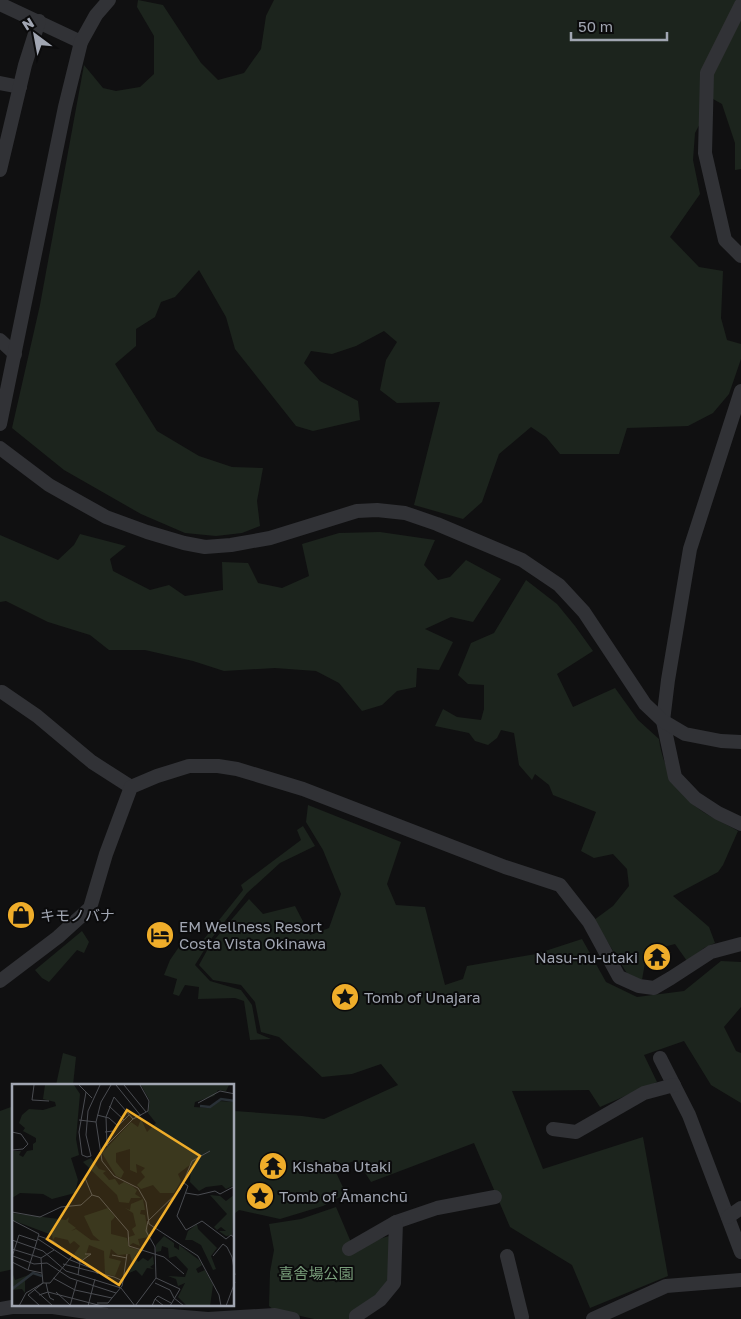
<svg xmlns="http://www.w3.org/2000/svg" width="741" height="1319" viewBox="0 0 741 1319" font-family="'Golos Text','Noto Sans JP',sans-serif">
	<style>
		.green { fill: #1c241d }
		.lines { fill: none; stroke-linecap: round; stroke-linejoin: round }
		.minor { stroke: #313236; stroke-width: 14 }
		.labels { text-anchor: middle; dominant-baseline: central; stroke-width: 4; stroke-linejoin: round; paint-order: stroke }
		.poi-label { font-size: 15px; fill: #a1a6b2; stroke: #0b0b0c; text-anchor: start }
		.park-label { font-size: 15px; fill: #789d7a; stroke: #0b0b0c }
		.inset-river { fill: none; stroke: #293036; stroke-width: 2.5 }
		.inset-road { fill: none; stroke: #4a4c51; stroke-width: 1 }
		.view { fill: #efad2a; fill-opacity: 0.15; stroke: #efad2a; stroke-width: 2.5 }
		.inset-edge { fill: none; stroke: #a1a6b2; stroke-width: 2.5 }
	</style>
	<rect width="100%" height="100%" fill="#101011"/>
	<g class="green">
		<polygon points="138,0 163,5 201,63 218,80 244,73 261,49 266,16 274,0 741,0 741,169 735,170 735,143 722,104 713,99 695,133 693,160 700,194 670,237 699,267 723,271 721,318 727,340 741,344 741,359 729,394 713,413 688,426 627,428 619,454 560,454 546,437 531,427 499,454 482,502 463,519 414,505 440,402 397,403 380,390 386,360 397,342 384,331 356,346 332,354 311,351 304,363 320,381 358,401 360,420 313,431 296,426 235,349 226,317 199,270 175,297 161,302 155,317 136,329 136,346 115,364 157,431 199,456 232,467 263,468 257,501 260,526 242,533 216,536 185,533 141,514 64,470 12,428 40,305 84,65 103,88 116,91 140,87 154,74 154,36 137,7"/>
		<polygon points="380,532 435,540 424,565 438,580 450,577 466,560 501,579 473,622 451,617 425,629 453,642 439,670 417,668 416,687 397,691 382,705 362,711 339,683 316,671 275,668 224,671 193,661 145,650 109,650 90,635 48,622 6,601 0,602 0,535 58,560 74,545 80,534 126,546 110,559 113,571 150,590 169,585 185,596 223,590 222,562 248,563 258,583 282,588 309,576 302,544 339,533"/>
		<path d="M526 580 557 604 575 626 593 651 557 674 573 707 615 688 638 720 659 739C662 765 676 789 695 806 707 816 725 823 738 831L723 865 718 872 673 896 709 927 715 943 704 948 687 961 675 944 647 951 642 980 628 975 594 920 613 906 629 886 627 869 613 854 594 858 581 851 596 812 553 795 549 785 535 774 532 780 519 765 514 733 501 730 497 738 488 745 475 741 469 733 435 726 443 709 457 717 481 720 484 709V685L468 684 458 675 471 643 494 633Z"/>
		<polygon points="308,805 401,842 387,884 396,905 425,907 445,985 463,979 467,966 536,954 582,939 606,982 637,997 684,991 721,961 741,962 741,1007 724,1027 736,1051 741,1053 741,1103 711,1085 684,1041 644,1055 657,1082 600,1107 589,1090 512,1091 543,1169 643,1137 668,1276 590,1308 572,1265 510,1227 474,1143 371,1182 357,1160 334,1168 346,1194 323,1206 280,1219 239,1210 234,1214 234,1111 302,1116 324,1119 398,1085 381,1064 352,1074 322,1077 279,1037 261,1032 255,1002 241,985 213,980 199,965 210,945 249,899 263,914 295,906 310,935 329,928 341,894 323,850 306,822"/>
		<polygon points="303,826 315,846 280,863 247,893 211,939 195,965 210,981 241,990 252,1005 257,1033 271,1039 250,1040 244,1001 235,998 198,999 199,987 185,985 179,996 173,994 177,979 164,975 170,960 181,944 200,944 243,890 241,885 301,840 297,830"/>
		<polygon points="82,931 89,942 84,953 77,950 49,982 42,978 35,970"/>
		<polygon points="63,1053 76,1057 73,1085 56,1085"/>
		<polygon points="11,1107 14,1110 14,1269 0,1272 0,1111"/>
		<polygon points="336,1207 353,1247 389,1236 389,1282 351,1319 314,1319 274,1310 269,1306 270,1272 274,1250 269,1224 301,1219"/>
	</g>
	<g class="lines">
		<g class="minor">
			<polyline points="0,4 81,42"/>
			<polyline points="741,5 707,73 705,153 725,240 741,256"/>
			<polyline points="0,83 20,87"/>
			<polyline points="0,170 25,65 39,21"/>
			<polyline points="0,340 15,354"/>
			<polyline points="741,391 690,549 668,680 663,721 675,777 695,798 718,813 741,824"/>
			<polyline points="0,424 65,107 81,42 96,15 109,0"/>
			<polyline points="0,448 49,485 106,517 147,532 184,543 205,547 231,545 270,538 357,511 377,510 405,513 437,524 522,560 559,585 584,612 645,704 663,721 685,734 721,741 741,742"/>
			<polyline points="2,692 37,716 92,762 131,787"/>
			<polyline points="0,981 58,937 90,908 106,854 131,787 157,776 189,766 218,766 237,769 303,789 505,867 560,885 589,922 619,977 639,986 654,988 671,978 711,952 741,944"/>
			<polyline points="660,1058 689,1115 741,1252"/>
			<polyline points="553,1129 576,1132 644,1093 674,1085"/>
			<polyline points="728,1217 741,1208"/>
			<polyline points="396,1222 437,1208 495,1197"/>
			<polyline points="349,1249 396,1222 394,1283 380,1300 356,1316 356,1319"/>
			<polyline points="507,1256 522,1317"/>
			<polyline points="0,1309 12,1307 53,1307 107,1315 172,1316 208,1319 275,1315 293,1319"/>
			<polyline points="593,1319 666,1286 741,1280"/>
		</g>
	</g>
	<defs>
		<symbol id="shop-disc" viewBox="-11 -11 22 22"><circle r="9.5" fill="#efad2a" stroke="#0b0b0c"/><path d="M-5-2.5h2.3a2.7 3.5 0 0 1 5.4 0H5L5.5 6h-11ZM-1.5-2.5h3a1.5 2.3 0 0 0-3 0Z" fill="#111"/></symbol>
		<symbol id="hotel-disc" viewBox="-11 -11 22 22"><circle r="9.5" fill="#efad2a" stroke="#0b0b0c"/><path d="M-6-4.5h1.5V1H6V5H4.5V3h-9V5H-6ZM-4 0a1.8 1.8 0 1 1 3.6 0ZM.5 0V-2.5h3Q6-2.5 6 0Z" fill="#111"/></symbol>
		<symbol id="temple-disc" viewBox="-11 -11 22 22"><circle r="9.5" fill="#efad2a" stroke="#0b0b0c"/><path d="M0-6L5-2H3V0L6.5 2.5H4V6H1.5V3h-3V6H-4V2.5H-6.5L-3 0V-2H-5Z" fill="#111"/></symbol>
		<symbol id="sight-disc" viewBox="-11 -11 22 22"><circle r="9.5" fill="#efad2a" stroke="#0b0b0c"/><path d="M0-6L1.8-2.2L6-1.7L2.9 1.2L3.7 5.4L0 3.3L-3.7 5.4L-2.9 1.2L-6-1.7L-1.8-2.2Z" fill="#111"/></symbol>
	</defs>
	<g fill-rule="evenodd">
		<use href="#shop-disc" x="5" y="899" width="32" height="32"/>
		<use href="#hotel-disc" x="144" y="919" width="32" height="32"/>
		<use href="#temple-disc" x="641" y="941" width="32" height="32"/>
		<use href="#sight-disc" x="329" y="981" width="32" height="32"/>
		<use href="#temple-disc" x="257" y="1150" width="32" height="32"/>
		<use href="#sight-disc" x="244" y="1180" width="32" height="32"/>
	</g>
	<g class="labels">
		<g class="poi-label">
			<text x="40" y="915">キモノバナ</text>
			<text x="179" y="926">EM Wellness Resort<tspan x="179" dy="17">Costa Vista Okinawa</tspan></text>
			<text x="638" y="957" text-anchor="end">Nasu-nu-utaki</text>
			<text x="364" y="997">Tomb of Unajara</text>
			<text x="292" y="1166">Kishaba Utaki</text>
			<text x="279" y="1196">Tomb of Āmanchū</text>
		</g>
		<g class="park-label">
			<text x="316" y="1273">喜舎場公園</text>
		</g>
	</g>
	<g transform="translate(12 1084)">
		<rect width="222" height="222" fill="#101011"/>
		<path d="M33 1H62L68 10 64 55 67 71 59 74 66 96 63 109 40 115 31 110 8 109 0 114V67H9L7 71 11 73 15 67 21 66V60L24 58V54L11 47 13 44 7 39 10 31 17 25 31 26 44 22 43 18 31 15ZM129 1H217L214 7 206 6 202 12 183 18 182 23 198 24 207 17 222 18 223 101 214 105 210 101 194 103 187 107 178 98 179 80 166 90 169 97 162 109H148L141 101 129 105 125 101 133 93 129 88 133 84 124 80 125 89 118 86V65L104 69V78L112 88 109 94 104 92 90 69 119 38 126 43 129 35 135 48 144 39 136 29 138 17ZM79 74 87 85 94 87 91 89 97 96 103 95 107 101 112 98 120 102 125 106 123 110 129 114H119L117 119 107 118 105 111 71 78ZM198 111 208 112 214 117 222 111 220 151 214 152 207 147H214L209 143 205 146 202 143 215 130ZM131 115 133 126H129L128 130 133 131 137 153 126 155 128 162 121 159 118 161 117 153 123 151 120 145 124 142 121 129 113 124 118 126 119 120ZM96 124 103 133 99 137V150L115 154 117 163 130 167 123 171 126 178 131 174 136 177 141 172 142 180 138 183 142 185 135 184 130 192 124 186 117 189 121 181 118 170 106 171 99 165 97 174 109 177 103 192 93 190 92 167 77 161 74 170 78 171 68 177 62 170 68 162 62 157 58 160 56 156 43 153 41 156 40 151 0 136V129L54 136 57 133 56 138 64 144 59 147 64 145 79 156 88 157 81 151 72 132ZM185 140 186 145 205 164 199 172 204 185 201 186 189 161 180 156H173L176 147ZM152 152 162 159V163L167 166V161L187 176 190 181 184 185 186 189 193 186 201 201 198 222H175L166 213 173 199 166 202 164 195 156 192 173 193 176 185 164 172 157 174 156 164 150 162 149 167 144 168V161ZM0 188 3 196 22 189 13 197V209L10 205 0 206Z" fill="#1c241d"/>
		<path class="inset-river" d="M188 22 198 23 209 15 223 17M0 205 21 189 30 192"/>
		<path class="inset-road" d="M22 1 20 16 37 17M67 1 80 14M99 1 89 18 84 38 90 77 102 92 126 104 134 118 137 140 186 172 207 211 209 222M104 1 129 32M112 1 134 28M74 8 67 48 70 71 75 73 79 72 74 51 76 27 88 1M186 19 208 7 223 10M97 22 112 36M85 31 97 34 106 42M67 36 84 38M0 48 9 50 16 60 11 65 0 66M93 48 101 47 117 31M95 62 94 33 102 13 121 35M87 69 121 35 136 27 137 17 128 1M73 94 80 111M172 99 176 102 165 132 174 146 190 137 214 155 219 151 223 154M174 109 186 111 203 107 208 110 223 102M0 128 28 133 49 123 69 121 80 111 87 113 116 147 117 162 152 173 172 190M0 136 27 150 16 186 30 189 31 199 14 209 7 222M27 152 41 157 68 178 66 191M26 155 56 175 86 187 85 190M0 156 31 167 54 187 109 204 123 222M0 165 29 174 42 166M100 171 115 174M1 172 22 180 35 179 58 194 104 209M201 172 211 160 215 163 220 173 223 191M0 173 7 151 25 157M29 174 30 189M0 178 16 186M68 178 79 170H73M41 194 63 206 100 214 110 202 111 197 102 193 51 180M144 194 168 205 158 222M111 197 115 170M34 199 36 208 90 222M143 199 158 206 162 214 172 222M22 205 41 222M44 208 58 221M27 211 36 208 38 214 42 216M143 215 146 212 159 219M85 219H96L100 214M28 222 16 211 31 199H38L61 171M58 222 65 197M76 222 83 195M123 222 144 194 143 163 134 147 136 137 168 106 180 77 198 67M140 222 143 215 152 222M214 222 223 198"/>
		<path class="view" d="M115 26 188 72 107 201 35 155Z"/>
		<rect width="222" height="222" class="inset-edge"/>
	</g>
	<g transform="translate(35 35) rotate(328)" stroke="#0b0b0c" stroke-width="4" paint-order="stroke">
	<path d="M0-4L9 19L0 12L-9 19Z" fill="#a1a6b2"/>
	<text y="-8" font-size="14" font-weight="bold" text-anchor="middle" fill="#a1a6b2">N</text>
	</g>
	<path d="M571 32v8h96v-8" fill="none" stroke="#a1a6b2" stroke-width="2.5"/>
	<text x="578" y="32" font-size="15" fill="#a1a6b2" stroke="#0b0b0c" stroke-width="4" paint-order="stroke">50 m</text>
</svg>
